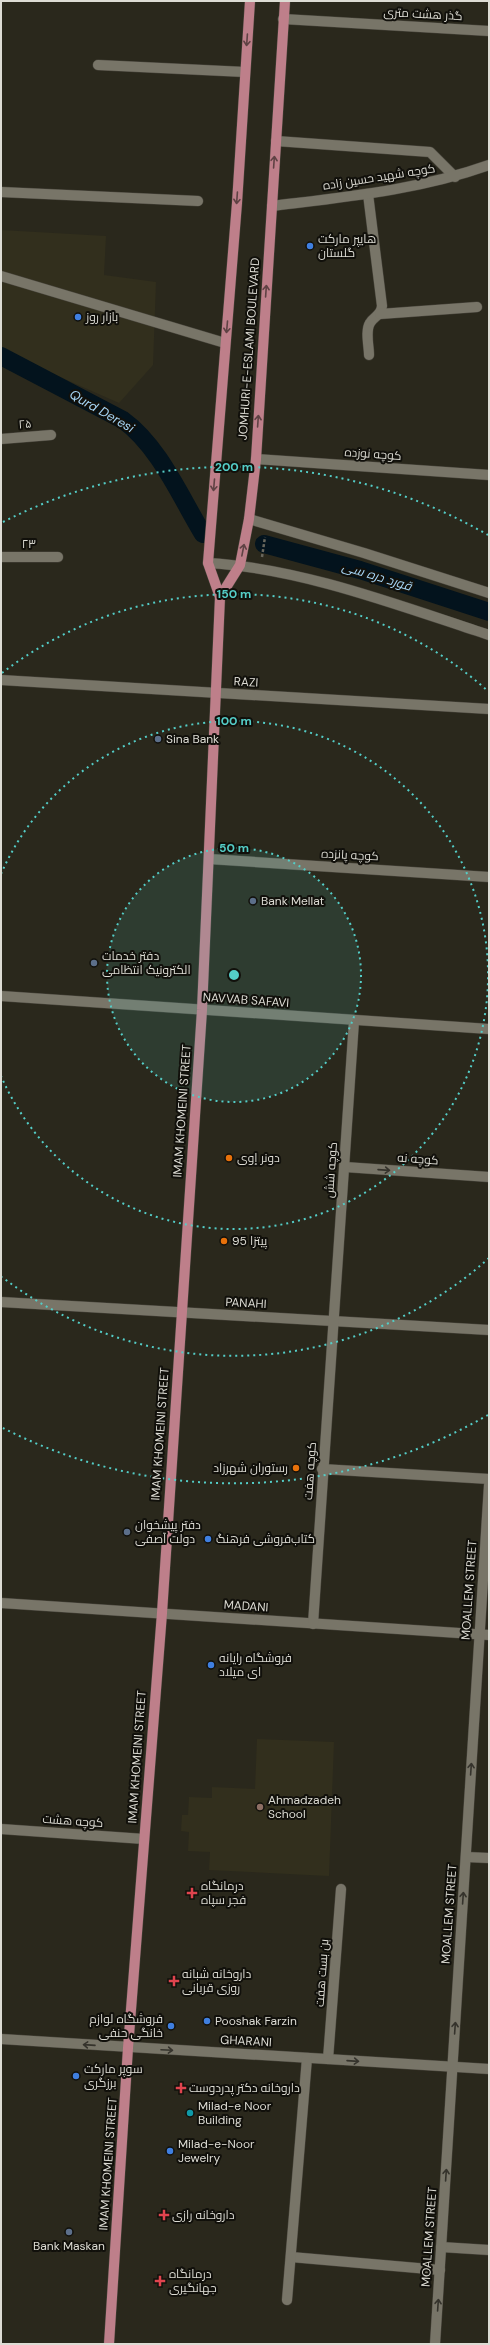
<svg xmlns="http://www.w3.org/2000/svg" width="490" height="2345" viewBox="0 0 490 2345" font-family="'DM Sans',Cairo,sans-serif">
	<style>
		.built { fill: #322f1d }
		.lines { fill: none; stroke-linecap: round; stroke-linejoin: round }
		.canal { stroke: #03131d; stroke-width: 18 }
		.minor-casing { stroke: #48453c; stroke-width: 11 }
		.major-casing { stroke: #48453c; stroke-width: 11 }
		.path { stroke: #69675d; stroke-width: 2.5; stroke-dasharray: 3 2; stroke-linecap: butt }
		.minor { stroke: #787568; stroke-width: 10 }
		.major { stroke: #be7f8a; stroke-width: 10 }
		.oneway { stroke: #5f4244 }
		.oneway2 { stroke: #35332c }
		.ring { fill: none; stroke: #54cdc7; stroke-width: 2; stroke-dasharray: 2 4 }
		.shop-dot { fill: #3f7fe0; stroke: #11100b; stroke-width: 1.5 }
		.service-dot { fill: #5c6f8a; stroke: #11100b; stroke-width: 1.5 }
		.food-dot { fill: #e8710a; stroke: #11100b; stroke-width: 1.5 }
		.education-dot { fill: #8d6e63; stroke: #11100b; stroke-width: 1.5 }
		.health-dot { fill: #e0444e; stroke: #11100b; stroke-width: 1.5 }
		.culture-dot { fill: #0f9aa8; stroke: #11100b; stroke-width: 1.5 }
		.labels { text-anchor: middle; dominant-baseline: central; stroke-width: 4; stroke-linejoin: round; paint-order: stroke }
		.street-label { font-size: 12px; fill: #dddcd4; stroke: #11100b }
		.poi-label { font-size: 12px; fill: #dddcd4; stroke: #11100b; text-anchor: start }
		.water-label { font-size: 13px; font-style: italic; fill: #a6d5f5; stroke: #11100b }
		.centre { fill: #54cdc7; stroke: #11100b; stroke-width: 2 }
		.ring-label { font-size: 12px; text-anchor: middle; font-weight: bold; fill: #54cdc7; stroke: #11100b; stroke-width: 4; stroke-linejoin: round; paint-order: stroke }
	</style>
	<rect width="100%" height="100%" fill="#2a281c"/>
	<g class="built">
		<polygon points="1,230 106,236 104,275 156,282 153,365 119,403 1,351"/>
		<polygon points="257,1739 334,1742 329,1876 209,1870 210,1852 188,1851 189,1832 181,1831 182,1815 188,1815 189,1797 212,1798 212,1787 255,1789"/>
	</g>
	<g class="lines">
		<g class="canal">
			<path d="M1 356 123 420C159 446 180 496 203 534"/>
			<polyline points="264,544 360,570 489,612"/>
		</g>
		<defs>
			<g id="minor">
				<polyline points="283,19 489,31"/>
				<polyline points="98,65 245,72"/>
				<polyline points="276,141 430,152 455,177"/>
				<polyline points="1,192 198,201"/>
				<path d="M368 194 382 306C381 316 374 316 370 323 365 331 369 346 369 355"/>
				<path d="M272 206C345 197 419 190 489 165"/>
				<polyline points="1,276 225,343"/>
				<polyline points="380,314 477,307"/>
				<polyline points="1,439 51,435"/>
				<polyline points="256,459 489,475"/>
				<polyline points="249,519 364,553 489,593"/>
				<polyline points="1,557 58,557"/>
				<path d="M208 563C301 568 400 606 489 635"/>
				<polyline points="1,680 489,709"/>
				<polyline points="209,859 489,877"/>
				<polyline points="1,996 489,1029"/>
				<polyline points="345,1167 489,1177"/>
				<polyline points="1,1302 489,1330"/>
				<polyline points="322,1469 489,1479"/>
				<polyline points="1,1603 489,1635"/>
				<polyline points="313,1624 354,1021"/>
				<polyline points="1,1829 144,1839"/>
				<polyline points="466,1857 489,1858"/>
				<polyline points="1,2039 489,2069"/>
				<polyline points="328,2059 341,1889"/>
				<polyline points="441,2247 489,2250"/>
				<polyline points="291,2257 440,2270"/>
				<polyline points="287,2300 307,2058"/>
				<polyline points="435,2344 489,1485"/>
			</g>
			<g id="major">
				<polyline points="220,597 240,565 249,519 256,459 285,1"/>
				<polyline points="109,2344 128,2048 162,1613 202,1010 220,597 208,563 237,203 250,1"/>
			</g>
		</defs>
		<use href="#minor" class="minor-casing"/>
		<use href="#major" class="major-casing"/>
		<polyline class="path" points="262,557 265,537"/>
		<use href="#minor" class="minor"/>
		<use href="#major" class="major"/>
	</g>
	<defs><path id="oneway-shaft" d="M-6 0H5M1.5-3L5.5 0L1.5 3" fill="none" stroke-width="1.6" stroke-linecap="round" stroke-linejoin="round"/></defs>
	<g class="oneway">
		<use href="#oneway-shaft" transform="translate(247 40) rotate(94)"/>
		<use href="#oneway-shaft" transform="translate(274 162) rotate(-86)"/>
		<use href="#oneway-shaft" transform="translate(237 198) rotate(94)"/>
		<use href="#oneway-shaft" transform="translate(266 291) rotate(-86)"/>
		<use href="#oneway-shaft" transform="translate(227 327) rotate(95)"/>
		<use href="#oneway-shaft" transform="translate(258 421) rotate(-86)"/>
		<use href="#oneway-shaft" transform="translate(214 485) rotate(95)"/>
		<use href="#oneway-shaft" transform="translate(243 550) rotate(-79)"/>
	</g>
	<g class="oneway2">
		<use href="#oneway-shaft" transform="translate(384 1170) rotate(4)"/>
		<use href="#oneway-shaft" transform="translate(471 1769) rotate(-86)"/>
		<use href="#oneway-shaft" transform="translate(463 1898) rotate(-86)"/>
		<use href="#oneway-shaft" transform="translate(455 2028) rotate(-86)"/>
		<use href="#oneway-shaft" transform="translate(89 2045) rotate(-176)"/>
		<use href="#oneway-shaft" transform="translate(167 2050) rotate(3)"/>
		<use href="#oneway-shaft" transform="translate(353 2061) rotate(4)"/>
		<use href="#oneway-shaft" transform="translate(446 2175) rotate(-86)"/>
		<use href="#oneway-shaft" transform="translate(438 2305) rotate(-86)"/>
	</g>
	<circle cx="234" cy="975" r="127" fill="#54cdc7" fill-opacity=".12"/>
	<g class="ring">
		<circle cx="234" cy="975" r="127"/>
		<path d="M1 874A254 254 0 1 1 1 1076"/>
		<path d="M489 1258A381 381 0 0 1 2 1277M2 673A381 381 0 0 1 489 692"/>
		<path d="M488 1415A508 508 0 0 1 3 1428M3 522A508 508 0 0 1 488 535"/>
	</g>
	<g class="shop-dot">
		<circle cx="310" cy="246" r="4"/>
		<circle cx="78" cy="317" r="4"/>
		<circle cx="208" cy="1539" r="4"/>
		<circle cx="211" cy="1665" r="4"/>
		<circle cx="207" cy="2021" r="4"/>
		<circle cx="171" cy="2026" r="4"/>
		<circle cx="76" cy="2076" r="4"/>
		<circle cx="170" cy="2151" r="4"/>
	</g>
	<g class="service-dot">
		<circle cx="158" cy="739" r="4"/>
		<circle cx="253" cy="901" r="4"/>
		<circle cx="94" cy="963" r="4"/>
		<circle cx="127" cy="1532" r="4"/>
		<circle cx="69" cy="2232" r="4"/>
	</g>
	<g class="food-dot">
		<circle cx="229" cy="1158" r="4"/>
		<circle cx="224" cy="1241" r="4"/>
		<circle cx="296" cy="1468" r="4"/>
	</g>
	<circle class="education-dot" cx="260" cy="1807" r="4"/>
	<g class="health-dot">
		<path d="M190 1887h4v4h4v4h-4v4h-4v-4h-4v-4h4z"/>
		<path d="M172 1975h4v4h4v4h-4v4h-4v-4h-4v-4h4z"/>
		<path d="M179 2082h4v4h4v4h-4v4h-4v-4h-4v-4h4z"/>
		<path d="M162 2209h4v4h4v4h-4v4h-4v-4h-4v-4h4z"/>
		<path d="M158 2275h4v4h4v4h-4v4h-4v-4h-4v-4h4z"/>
	</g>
	<circle class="culture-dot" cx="190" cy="2113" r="4"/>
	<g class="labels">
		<g class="street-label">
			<text transform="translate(423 14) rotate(3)">گذر هشت متری</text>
			<text transform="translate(379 177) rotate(-9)">کوچه شهید حسین زاده</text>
			<text transform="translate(249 349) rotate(-86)">JOMHURI-E-ESLAMI BOULEVARD</text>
			<text transform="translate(25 424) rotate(-4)">۲۵</text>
			<text transform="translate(373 454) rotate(4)">کوچه نوزده</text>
			<text x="29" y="544">۲۳</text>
			<text transform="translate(246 682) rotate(3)">RAZI</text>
			<text transform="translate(350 855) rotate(3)">کوچه پانزده</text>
			<text transform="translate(246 1000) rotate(4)">NAVVAB SAFAVI</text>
			<text transform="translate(182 1111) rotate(-86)">IMAM KHOMEINI STREET</text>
			<text transform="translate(418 1159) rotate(4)">کوچه نه</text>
			<text transform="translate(331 1170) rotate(-86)">کوچه شش</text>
			<text transform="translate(246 1303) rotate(3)">PANAHI</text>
			<text transform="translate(160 1434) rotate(-86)">IMAM KHOMEINI STREET</text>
			<text transform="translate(310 1471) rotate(-86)">کوچه هفت</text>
			<text transform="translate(469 1590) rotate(-86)">MOALLEM STREET</text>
			<text transform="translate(246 1606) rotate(4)">MADANI</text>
			<text transform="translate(137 1757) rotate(-86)">IMAM KHOMEINI STREET</text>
			<text transform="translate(73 1821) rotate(4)">کوچه هشت</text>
			<text transform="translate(449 1914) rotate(-86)">MOALLEM STREET</text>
			<text transform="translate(322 1973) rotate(-86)">بن بست هفت</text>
			<text transform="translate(246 2041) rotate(3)">GHARANI</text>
			<text transform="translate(108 2164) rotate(-86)">IMAM KHOMEINI STREET</text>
			<text transform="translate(429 2237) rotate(-86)">MOALLEM STREET</text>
		</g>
		<g class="poi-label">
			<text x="318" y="239">هایپر مارکت<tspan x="318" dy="14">گلستان</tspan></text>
			<text x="86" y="317">بازار روز</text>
			<text x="166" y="739">Sina Bank</text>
			<text x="261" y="901">Bank Mellat</text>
			<text x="102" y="956">دفتر خدمات<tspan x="102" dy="14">الکترونیک انتظامی</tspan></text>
			<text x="237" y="1158">دونر إوی</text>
			<text x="232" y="1241">پیتزا 95</text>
			<text x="288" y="1468" text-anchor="end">رستوران شهرزاد</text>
			<text x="135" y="1525">دفتر پیشخوان<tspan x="135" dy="14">دولت آصفی</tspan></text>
			<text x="216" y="1539">کتاب‌فروشی فرهنگ</text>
			<text x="219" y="1658">فروشگاه رایانه<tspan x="219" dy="14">ای میلاد</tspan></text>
			<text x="268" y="1800">Ahmadzadeh<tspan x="268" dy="14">School</tspan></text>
			<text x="201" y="1886">درمانگاه<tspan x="201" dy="14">فجر سپاه</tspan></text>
			<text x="182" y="1974">داروخانه شبانه<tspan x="182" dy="14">روزی قربانی</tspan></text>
			<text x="163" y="2019" text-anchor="end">فروشگاه لوازم<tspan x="163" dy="14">خانگی حنفی</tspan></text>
			<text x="215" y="2021">Pooshak Farzin</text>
			<text x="84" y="2069">سوپر مارکت<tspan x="84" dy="14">برزگری</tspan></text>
			<text x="189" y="2088">داروخانه دکتر پدردوست</text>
			<text x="198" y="2106">Milad-e Noor<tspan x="198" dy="14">Building</tspan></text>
			<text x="178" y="2144">Milad-e-Noor<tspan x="178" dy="14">Jewelry</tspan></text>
			<text x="172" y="2215">داروخانه رازی</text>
			<text x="69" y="2246" text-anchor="middle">Bank Maskan</text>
			<text x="169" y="2274">درمانگاه<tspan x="169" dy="14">جهانگیری</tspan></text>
		</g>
		<g class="water-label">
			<text transform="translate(102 411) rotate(30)">Qurd Deresi</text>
			<text transform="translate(377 576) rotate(17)">قورد دره سی</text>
		</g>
	</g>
	<circle cx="234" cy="975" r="6" class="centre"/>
	<g class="ring-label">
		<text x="234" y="471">200 m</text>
		<text x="234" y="598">150 m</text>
		<text x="234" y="725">100 m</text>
		<text x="234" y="852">50 m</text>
	</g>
	<rect width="490" height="2345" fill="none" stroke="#dddcd4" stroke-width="4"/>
</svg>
